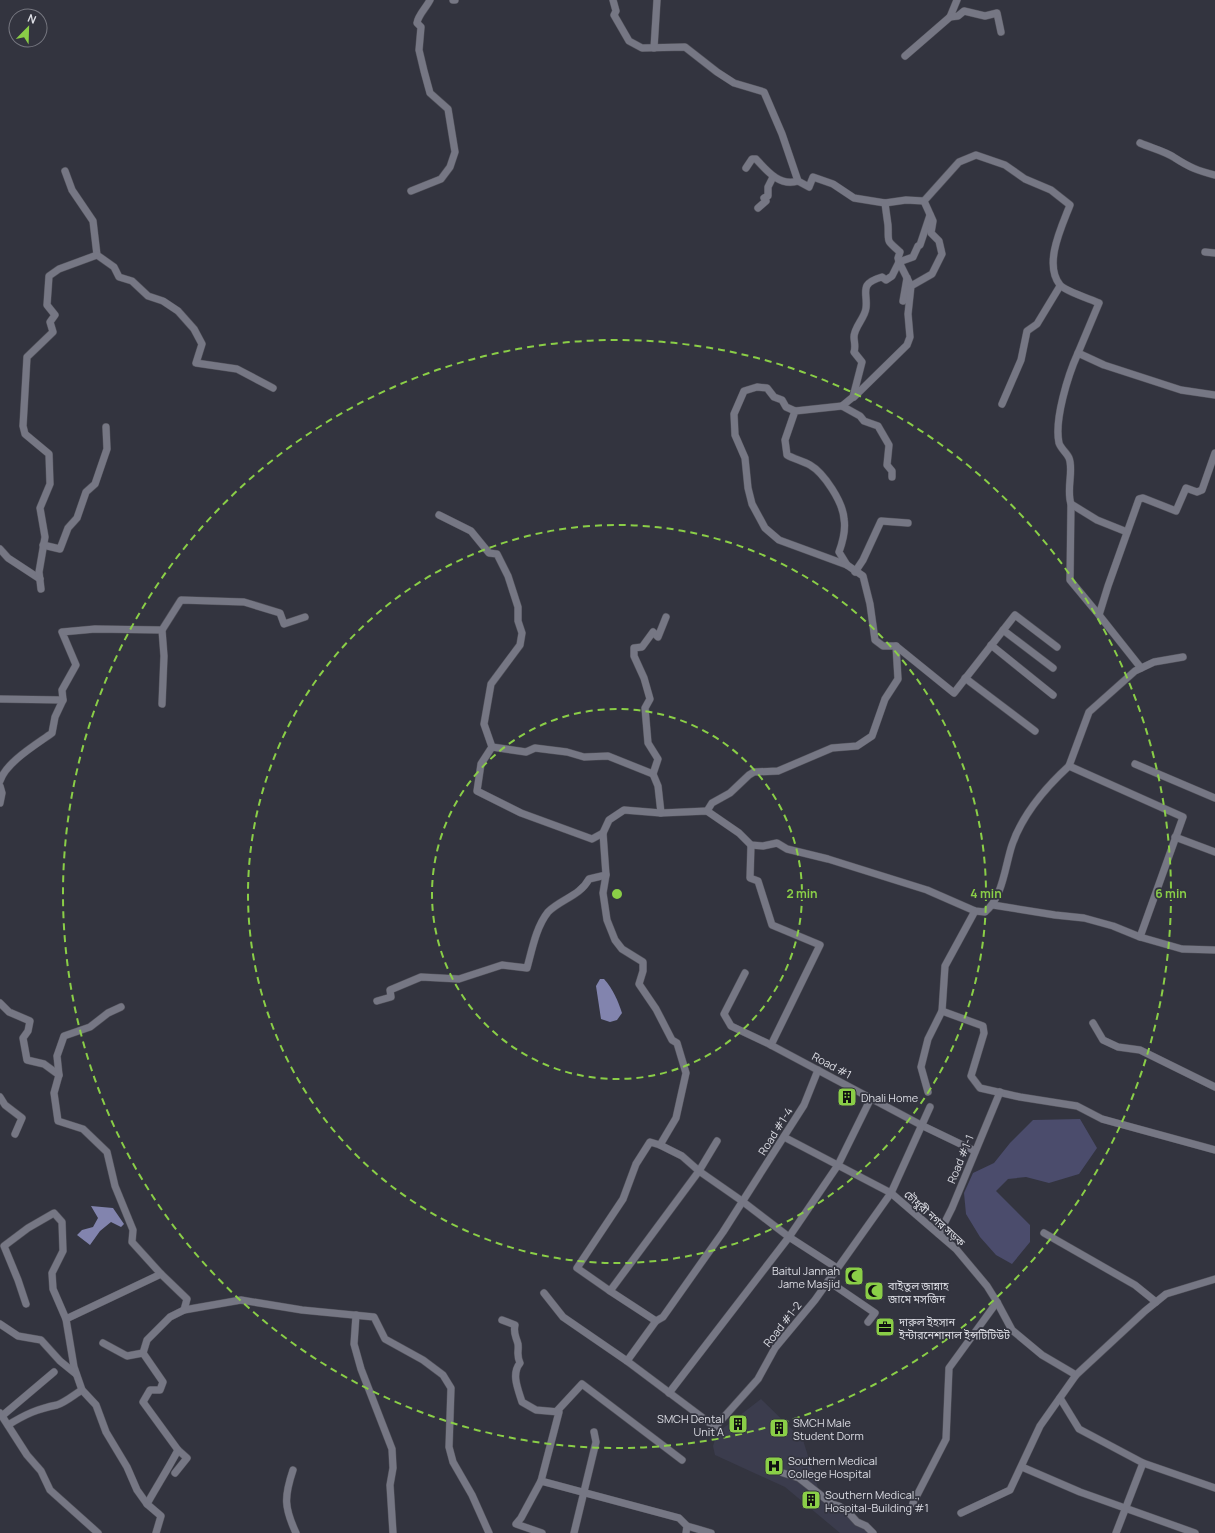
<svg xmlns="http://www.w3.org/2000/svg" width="1215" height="1533" viewBox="0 0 1215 1533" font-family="Manrope,'Noto Sans Bengali',sans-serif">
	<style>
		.built { fill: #3b3c4d }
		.green { fill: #4b4c6c }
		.water { fill: #8284ae }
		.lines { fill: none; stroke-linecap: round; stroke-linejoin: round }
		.street-casing { stroke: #51515a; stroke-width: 8 }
		.street { stroke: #767784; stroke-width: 7 }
		.ring { fill: none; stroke: #8ace47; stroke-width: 2; stroke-dasharray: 7 5 }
		.labels { text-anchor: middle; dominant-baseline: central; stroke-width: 3.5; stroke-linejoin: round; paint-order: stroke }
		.street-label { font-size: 11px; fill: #dcdde4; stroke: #33343f }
		.poi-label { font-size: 11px; fill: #dcdde4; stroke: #33343f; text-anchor: start }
		.centre { fill: #8ace47; stroke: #33343f; stroke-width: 2 }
		.ring-label { font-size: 12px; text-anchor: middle; font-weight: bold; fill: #8ace47; stroke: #33343f; stroke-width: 3.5; stroke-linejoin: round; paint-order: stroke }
	</style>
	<rect width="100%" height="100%" fill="#33343f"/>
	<polygon class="built" points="761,1399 803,1440 818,1488 876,1533 840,1533 785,1487 715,1455 713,1446 717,1433"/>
	<polygon class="green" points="1080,1119 1097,1148 1079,1174 1049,1183 1026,1177 1008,1179 996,1191 1030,1225 1030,1242 1012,1264 996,1255 980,1237 966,1214 964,1193 973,1173 994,1163 1010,1143 1033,1120"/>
	<g class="water">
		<path d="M600 979H604C613 989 618 1001 622 1013L617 1020 610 1022 601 1019 596 986Z"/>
		<polygon points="91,1206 113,1208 124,1224 121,1227 111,1222 100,1231 90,1245 77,1235 82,1230 93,1227 98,1218"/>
	</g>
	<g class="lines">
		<defs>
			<g id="street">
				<polyline points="453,0 455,0"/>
				<path d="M613 0 616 11 614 15 629 41 642 48 685 47 717 72 734 83 764 92 782 134 798 181 809 187 813 177 833 184 854 198 885 203 906 200 924 201 959 162 976 155 1005 165 1025 179 1051 190 1070 205C1062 226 1043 264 1060 285 1065 291 1090 299 1099 303L1078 353 1104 365 1181 390 1215 395"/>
				<polyline points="950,17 957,0"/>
				<polyline points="654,48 657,0"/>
				<polyline points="905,56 950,17 958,16 964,11 985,16 997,13 1001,32"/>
				<path d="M1140 143C1151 148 1165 151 1175 158 1189 167 1198 171 1215 175"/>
				<path d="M746 168 752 159H756C767 171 780 187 798 181"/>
				<polyline points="65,171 72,190 93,221 97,255 114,267 119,277 132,281 148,296 163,301 178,311 194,329 202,344 196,363 237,369 273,388"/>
				<path d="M411 191 441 179 450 167 455 152 448 109 430 93 424 71 419 50 421 27 417 23C418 15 426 8 430 0"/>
				<polyline points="758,208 766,201 764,198 768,196 768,187 773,177"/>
				<polyline points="1205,252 1215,253"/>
				<polyline points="911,286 899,262 913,257 918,246 920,245 930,215"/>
				<polyline points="903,301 907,278"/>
				<path d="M1078 353C1068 375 1054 420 1059 443 1061 449 1067 453 1069 458 1074 470 1066 489 1071 504L1097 520 1127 532"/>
				<polyline points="854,397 907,345 910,337 908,314 911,286 932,274 942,254 939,241 931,233 933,221 924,201"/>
				<polyline points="1002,404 1021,360 1027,331 1037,324 1060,286"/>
				<polyline points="842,406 860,416 864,421 878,426 889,445 887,465 892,471 892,477"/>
				<polyline points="795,411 786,407 782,400 774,397 767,388 757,387 744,391 734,414 735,435 745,458 748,488 752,504 765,528 779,540 847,565 863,576 870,604 875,640 883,646 896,646 954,693 1015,615 1057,647"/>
				<polyline points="1071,504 1070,580 1099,615 1108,586 1139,499 1143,498 1176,511 1186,488 1197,492 1202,490 1215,453"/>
				<polyline points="439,515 471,531 489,553 497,554 508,576 518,607 518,621 522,633 520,645 491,684 484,724 492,747 481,764 477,791 521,813 592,839 603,833"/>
				<polyline points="43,545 60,549 68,528 77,518 86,492 95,484 107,449 106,427"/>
				<polyline points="0,549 8,558 40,579"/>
				<path d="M847 565 839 552C843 541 846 530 844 519 843 502 824 473 810 465 803 461 794 459 787 455L785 440 795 411 842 406 853 397 862 362 854 352C856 346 854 342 854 337 854 327 865 318 866 308 868 292 858 284 882 277L886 280 892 276 899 262 898 258 900 252C885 239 889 243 888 225 887 218 886 211 885 203"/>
				<polyline points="855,572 863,560 881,521 908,523"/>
				<polyline points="41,589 39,572 45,537 40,508 50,484 49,454 25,434 23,426 27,357 53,332 50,322 55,315 47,305 49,276 59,269 97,255"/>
				<polyline points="1099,615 1141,668"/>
				<path d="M666 617 658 637 653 632 642 647 634 648V656L644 678 650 699 645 708 648 743 658 759 653 774 658 786 661 813 707 811 739 833 751 845 763 846 777 843 787 849 828 859 927 890 975 911 985 912C1003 897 1005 866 1012 845 1023 813 1045 788 1069 766L1183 817 1140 937 1113 926 1084 918 1055 915 993 905"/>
				<polyline points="1003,630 1053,668"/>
				<polyline points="991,645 1053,695"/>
				<polyline points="965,678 1035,731"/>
				<polyline points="0,699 63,700"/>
				<polyline points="162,704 164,656 162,630"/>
				<polyline points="492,747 526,752 535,748 567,752 584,757 608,756 653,774"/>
				<polyline points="1135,764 1215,798"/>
				<polyline points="1069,766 1089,712 1135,671 1154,662 1183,657"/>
				<path d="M0 781C6 762 37 744 52 733L55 717 63 700 62 690 76 665 62 632 95 629 162 630 181 600 244 602 280 613 284 624 305 617"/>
				<polyline points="0,786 2,793 0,803"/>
				<polyline points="707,811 712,803 730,793 749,775 754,772 778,771 832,748 857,746 872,736 885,699 898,679 896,646"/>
				<polyline points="1175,837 1215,852"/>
				<polyline points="751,845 750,878 758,881 772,925 820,945 771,1045"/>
				<polyline points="606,875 603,893 607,920 615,940 622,949 643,962 643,971 639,984 656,1009 672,1040 677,1043 686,1073 676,1118 660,1145 682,1156 699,1171 742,1201 789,1237 837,1268"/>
				<polyline points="1140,937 1182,949 1215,950"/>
				<polyline points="745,973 724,1014 731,1026 767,1043 921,1125 975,1151"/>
				<path d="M377 1001 391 997 390 990 421 977 459 979 502 965 527 968C532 950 536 927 548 912 561 899 580 896 589 879L606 875 603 833 609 820 624 810 661 813"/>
				<polyline points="0,1003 9,1012 30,1021 28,1031 23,1038 27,1060 44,1064 59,1075 54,1093 58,1121 83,1129 107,1152 115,1186 133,1230 132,1242 161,1274 66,1319"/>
				<polyline points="942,1011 983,1026 984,1033 971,1076 980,1088 1020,1097 1077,1106 1102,1119 1215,1150"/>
				<polyline points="1093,1023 1103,1040 1118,1047 1140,1050 1215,1087"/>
				<polyline points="59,1075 57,1056 64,1036 90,1027 108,1013 121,1007"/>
				<polyline points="928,1092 921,1067 928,1039 942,1011 945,966 975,911"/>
				<polyline points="0,1097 5,1105 22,1118 15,1134"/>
				<polyline points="784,1137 891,1193 956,1249 987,1286 997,1302 1012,1330 1042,1355 1076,1375"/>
				<polyline points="1044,1233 1135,1285 1156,1302"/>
				<polyline points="939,1234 952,1208 1000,1092"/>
				<polyline points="828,1281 875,1313 868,1322"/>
				<polyline points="610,1291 577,1268 623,1199 636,1164 650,1142 660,1145"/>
				<polyline points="544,1293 563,1317 627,1361 715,1427 758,1379 775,1348 815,1300 891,1193 930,1107"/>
				<polyline points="26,1304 18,1280 4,1246 28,1228 54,1213 62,1222 63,1251 52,1273 53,1289 66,1319 74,1367 82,1390 96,1405 106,1432 127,1467 137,1490 147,1504"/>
				<polyline points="184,1310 241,1300 302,1310 374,1317 385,1339 423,1360 443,1375 451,1388 449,1447 453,1462 472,1495 489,1533"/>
				<polyline points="356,1315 354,1344 361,1369 392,1449 393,1468 390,1485 393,1533"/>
				<path d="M502 1320 515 1325C513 1334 516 1336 518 1344 519 1351 516 1355 520 1363 511 1374 518 1389 522 1402L536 1410 559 1412 541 1481"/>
				<polyline points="656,1321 610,1291 699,1171 717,1141"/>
				<polyline points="0,1324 18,1336 41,1340 60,1361 76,1374"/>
				<polyline points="103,1343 127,1356 143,1353"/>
				<polyline points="627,1361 656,1321 663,1317 723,1232 804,1105 818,1070"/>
				<polyline points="669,1393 789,1237 838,1165 871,1098"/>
				<polyline points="1060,1398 1079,1429 1143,1463 1215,1488"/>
				<polyline points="556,1412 582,1384 682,1460"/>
				<polyline points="0,1413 27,1455 41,1471 50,1490 98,1533"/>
				<polyline points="2,1416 54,1372"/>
				<path d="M8 1425C26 1414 37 1409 57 1405 66 1402 75 1394 82 1390"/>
				<polyline points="1022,1467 1080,1492 1195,1533"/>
				<path d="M293 1470C284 1497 284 1507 296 1533"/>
				<polyline points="175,1473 187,1458 178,1450"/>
				<polyline points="783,1473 799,1478 832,1504 839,1506 848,1512 857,1522 866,1526 873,1533"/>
				<polyline points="913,1503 946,1439 949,1368 997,1302"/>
				<polyline points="961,1513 1010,1490 1040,1426 1076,1375 1145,1311 1166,1294 1215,1279"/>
				<polyline points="687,1526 711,1533"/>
				<path d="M156 1533 161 1516 147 1504C157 1486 168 1469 178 1450L143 1402 150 1390H160L163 1382 143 1353 147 1340 170 1317 184 1310 187 1299 161 1274"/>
				<polyline points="542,1533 516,1524 521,1518 541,1481 679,1518 687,1526 686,1533"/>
				<polyline points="574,1533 596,1442 594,1432"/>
				<polyline points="1116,1533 1143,1463"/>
			</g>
		</defs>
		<use href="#street" class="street-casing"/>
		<use href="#street" class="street"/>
	</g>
	<g class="ring">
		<circle cx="617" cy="894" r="185"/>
		<circle cx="617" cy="894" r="369"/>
		<circle cx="617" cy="894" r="554"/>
	</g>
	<defs>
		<symbol id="building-square" viewBox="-11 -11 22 22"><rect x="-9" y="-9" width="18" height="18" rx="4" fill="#8ace47" stroke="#33343f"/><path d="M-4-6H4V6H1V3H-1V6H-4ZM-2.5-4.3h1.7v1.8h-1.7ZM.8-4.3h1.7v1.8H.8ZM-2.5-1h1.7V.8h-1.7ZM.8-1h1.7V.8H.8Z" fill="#111"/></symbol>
		<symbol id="mosque-square" viewBox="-11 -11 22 22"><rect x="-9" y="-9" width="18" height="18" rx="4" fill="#8ace47" stroke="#33343f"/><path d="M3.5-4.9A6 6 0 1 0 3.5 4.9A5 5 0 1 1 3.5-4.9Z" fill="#111"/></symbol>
		<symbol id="office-square" viewBox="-11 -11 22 22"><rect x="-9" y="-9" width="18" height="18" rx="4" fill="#8ace47" stroke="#33343f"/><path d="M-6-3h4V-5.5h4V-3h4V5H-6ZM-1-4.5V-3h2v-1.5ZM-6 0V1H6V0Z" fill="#111"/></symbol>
		<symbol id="hospital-square" viewBox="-11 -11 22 22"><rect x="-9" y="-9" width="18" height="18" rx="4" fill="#8ace47" stroke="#33343f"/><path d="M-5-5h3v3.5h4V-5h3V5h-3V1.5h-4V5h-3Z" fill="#111"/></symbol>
	</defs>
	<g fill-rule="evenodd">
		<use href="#building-square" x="836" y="1086" width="22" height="22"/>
		<use href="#mosque-square" x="843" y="1265" width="22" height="22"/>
		<use href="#mosque-square" x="863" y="1280" width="22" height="22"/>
		<use href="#office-square" x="874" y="1316" width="22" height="22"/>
		<use href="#building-square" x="727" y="1413" width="22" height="22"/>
		<use href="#building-square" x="768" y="1417" width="22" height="22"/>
		<use href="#hospital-square" x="763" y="1455" width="22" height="22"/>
		<use href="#building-square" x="800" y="1489" width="22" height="22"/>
	</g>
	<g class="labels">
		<g class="street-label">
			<text transform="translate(832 1065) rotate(28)">Road #1</text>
			<text transform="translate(775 1131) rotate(-58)">Road #1-4</text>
			<text transform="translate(960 1159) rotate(-68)">Road #1-1</text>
			<text transform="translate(935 1218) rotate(42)">চৌধুরী নগর সড়ক</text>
			<text transform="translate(782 1324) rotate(-52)">Road #1-2</text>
		</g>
		<g class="poi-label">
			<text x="861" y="1097">Dhali Home</text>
			<text x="840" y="1270" text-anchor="end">Baitul Jannah<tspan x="840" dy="13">Jame Masjid</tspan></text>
			<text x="888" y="1285">বাইতুল জান্নাহ<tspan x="888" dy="13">জামে মসজিদ</tspan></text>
			<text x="899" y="1321">দারুল ইহসান<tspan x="899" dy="13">ইন্টারনেশানাল ইন্সটিটিউট</tspan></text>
			<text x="724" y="1418" text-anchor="end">SMCH Dental<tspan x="724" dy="13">Unit A</tspan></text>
			<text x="793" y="1422">SMCH Male<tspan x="793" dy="13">Student Dorm</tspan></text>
			<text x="788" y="1460">Southern Medical<tspan x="788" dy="13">College Hospital</tspan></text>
			<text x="825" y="1494">Southern Medical.,<tspan x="825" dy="13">Hospital-Building #1</tspan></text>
		</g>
	</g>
	<circle cx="617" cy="894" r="6" class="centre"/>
	<g class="ring-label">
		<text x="802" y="898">2 min</text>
		<text x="986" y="898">4 min</text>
		<text x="1171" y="898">6 min</text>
	</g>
	<g transform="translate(28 28) rotate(23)"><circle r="19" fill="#33343f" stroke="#777881"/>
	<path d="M0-3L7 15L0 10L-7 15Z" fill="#8ace47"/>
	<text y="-6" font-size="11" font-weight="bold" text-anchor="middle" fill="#dcdde4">N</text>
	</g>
</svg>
